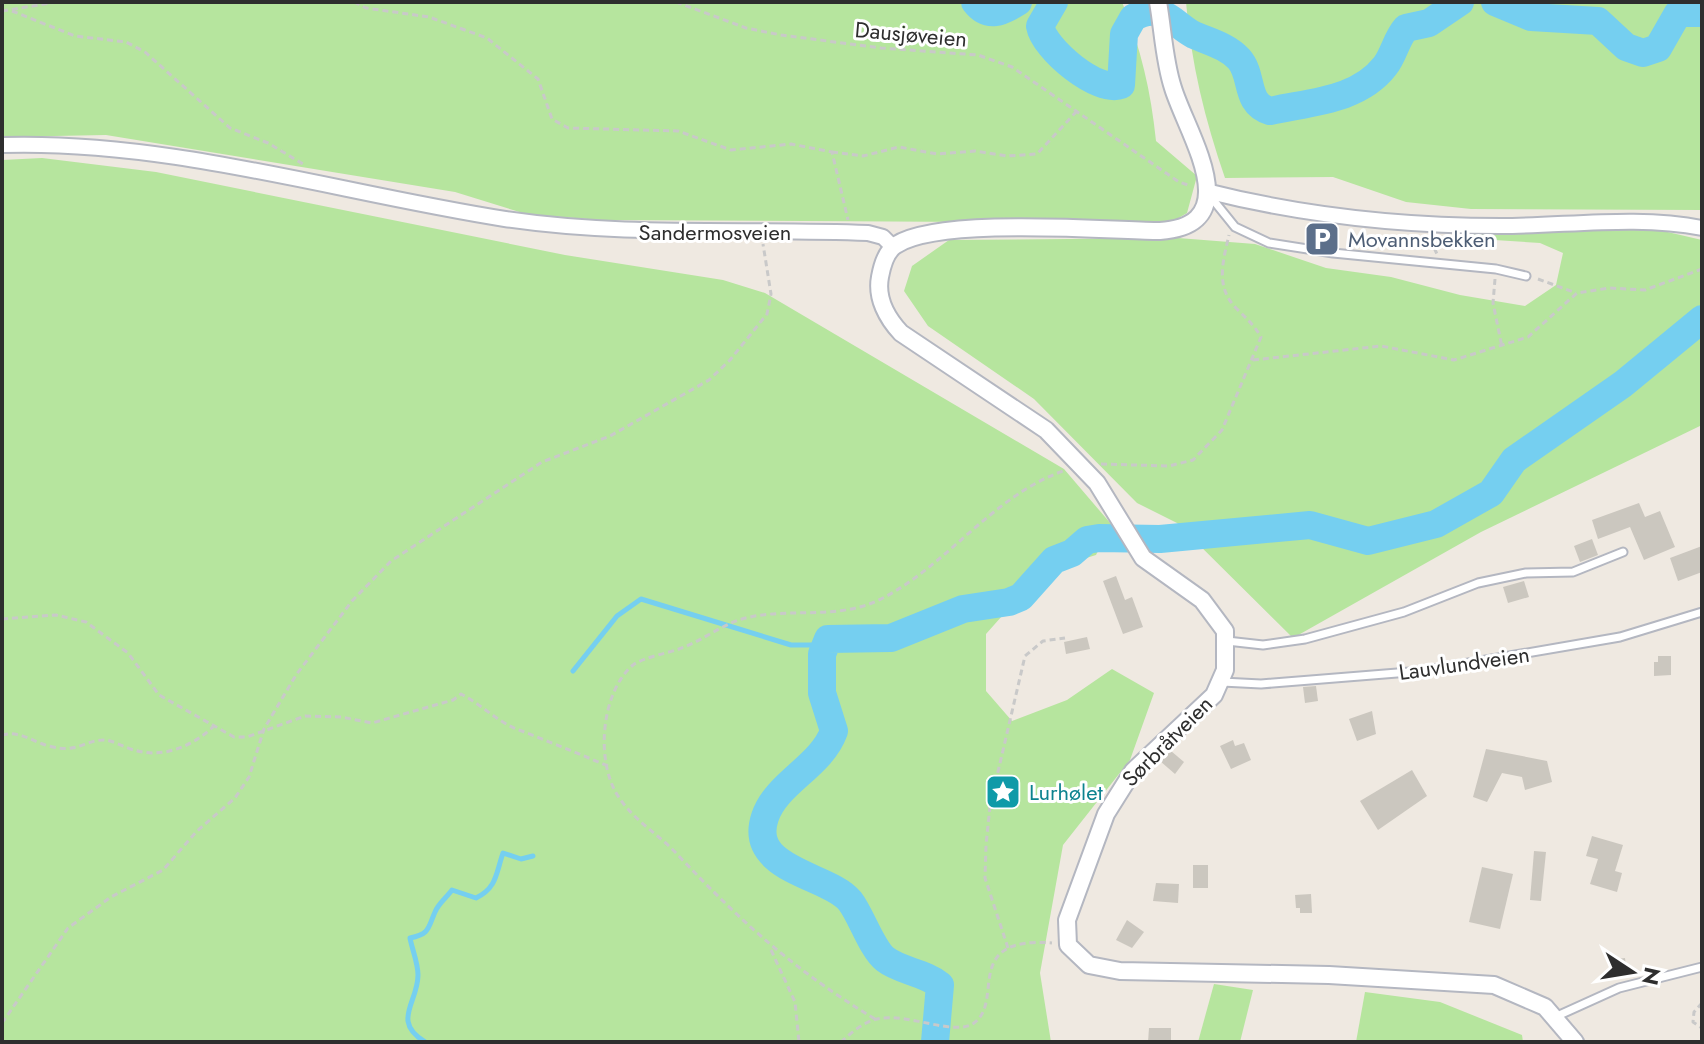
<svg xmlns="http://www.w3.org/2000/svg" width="1704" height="1044" viewBox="0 0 1704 1044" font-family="Jost,sans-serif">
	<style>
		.green { fill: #b6e59e }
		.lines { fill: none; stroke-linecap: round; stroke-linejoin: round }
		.stream { stroke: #75cff0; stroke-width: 5 }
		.river { stroke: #75cff0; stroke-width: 28 }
		.building { fill: #cbc7bf }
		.service-casing { stroke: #b4b7c1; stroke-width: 11 }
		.minor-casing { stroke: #b4b7c1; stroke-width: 18 }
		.tertiary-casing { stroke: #b4b7c1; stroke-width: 20 }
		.path { stroke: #c9c9c9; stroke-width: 3; stroke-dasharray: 6 4; stroke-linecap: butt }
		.service { stroke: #fff; stroke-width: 7 }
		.minor { stroke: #fff; stroke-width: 14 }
		.tertiary { stroke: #fff; stroke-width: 16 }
		.labels { text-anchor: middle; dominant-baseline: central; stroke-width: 6; stroke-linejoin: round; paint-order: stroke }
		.street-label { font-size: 22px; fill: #2e2e2e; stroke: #fff }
		.service-label { font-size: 22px; fill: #4e5e75; stroke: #fff; text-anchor: start }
		.culture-label { font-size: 22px; fill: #0d838f; stroke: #fff; text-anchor: start }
	</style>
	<rect width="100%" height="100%" fill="#efe9e1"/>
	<g class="green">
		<path d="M2 2H1122C1141 48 1151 92 1156 141L1197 176 1187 213 1170 223 600 220 526 214 455 192 106 135 2 137Z"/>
		<path d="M1186 2H1702V210L1471 209 1406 202 1333 177 1225 178C1205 120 1191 63 1186 2Z"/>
		<polygon points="42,158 156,172 565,255 723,280 765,293 1064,469 1111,524 1096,555 1041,572 986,634 986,691 1012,721 1067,700 1112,669 1154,693 1130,760 1063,845 1040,973 1051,1042 2,1042 2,160"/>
		<polygon points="1469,227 1646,227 1702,240 1702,425 1481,532 1293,638 1177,523 1137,503 1034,399 928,326 904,291 912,266 949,240 1178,238 1255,244 1326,268 1391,277 1460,295 1525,306 1556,285 1563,253 1540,243 1463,238"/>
		<polygon points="1214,984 1253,990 1240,1042 1198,1042"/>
		<polygon points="1365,992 1440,1002 1522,1035 1523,1042 1356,1042"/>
	</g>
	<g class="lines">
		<g class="stream">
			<polyline points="573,671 617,616 641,599 791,645 824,645"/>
			<path d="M425 1042C391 1021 418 1003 418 975 418 963 412 949 410 938 430 934 428 928 435 912 438 904 447 897 452 890L476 898C497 888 496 873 503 853L521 859 533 856"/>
		</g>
		<g class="river">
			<path d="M975 2C988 19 1002 12 1018 2"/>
			<path d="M1054 2 1040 26C1044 49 1098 94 1121 85L1124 34 1133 18C1162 0 1175 26 1194 35 1210 42 1227 46 1239 59 1254 76 1244 103 1270 111 1309 102 1358 101 1385 66 1394 55 1396 39 1406 28L1429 23 1460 2"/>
			<polyline points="1495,2 1531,17 1598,21 1626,47 1643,53 1658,48 1678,13 1702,13"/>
			<path d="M935 1042 940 985C924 972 900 971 885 959 872 949 861 915 850 901 830 875 747 871 765 817 777 782 821 767 834 731L822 693V654L828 639 891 638 963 609 1009 602 1021 597 1054 560 1072 553 1087 540 1099 538 1160 539 1310 525 1368 541 1436 524 1491 493 1514 460 1623 384 1702 319"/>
		</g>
	</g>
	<g class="building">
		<polygon points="1639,503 1645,517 1660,511 1675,547 1644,560 1630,527 1598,539 1592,520"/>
		<polygon points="1592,539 1598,555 1580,562 1574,546"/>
		<polygon points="1702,546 1702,572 1678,581 1670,558"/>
		<polygon points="1116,576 1125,600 1132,597 1143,627 1123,634 1103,581"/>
		<polygon points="1524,581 1529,597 1508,603 1503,587"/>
		<polygon points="1087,637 1090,649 1066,654 1064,642"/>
		<polygon points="1658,656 1671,656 1671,675 1654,676 1654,662 1658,662"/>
		<polygon points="1316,686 1318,701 1305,703 1303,687"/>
		<polygon points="1372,711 1376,734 1357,741 1349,719"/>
		<polygon points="1233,740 1235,746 1244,743 1251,760 1231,769 1220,746"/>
		<polygon points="1486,749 1547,761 1552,782 1525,790 1522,777 1502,773 1487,802 1473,797"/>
		<polygon points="1171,751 1184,762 1175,774 1160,761"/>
		<polygon points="1412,770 1427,796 1378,830 1360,801"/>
		<polygon points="1592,836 1623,845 1615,871 1622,873 1617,892 1590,884 1598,859 1586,856"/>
		<polygon points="1534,851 1546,852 1541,901 1530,900"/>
		<rect x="1193" y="865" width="15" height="23"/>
		<polygon points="1482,867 1513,874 1500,929 1469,922"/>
		<polygon points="1156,883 1179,884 1178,903 1153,901"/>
		<polygon points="1311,894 1312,913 1300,913 1300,908 1296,908 1295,895"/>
		<polygon points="1127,920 1144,932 1132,948 1116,940"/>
		<polygon points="1625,958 1627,975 1611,977 1609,960"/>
		<polygon points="1149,1028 1171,1028 1171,1042 1148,1042"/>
	</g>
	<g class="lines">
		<defs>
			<g id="service">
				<polyline points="1210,196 1235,227 1269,243 1333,253 1496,269 1526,276"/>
				<polyline points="1227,641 1263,645 1305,639 1404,612 1478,583 1526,573 1573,572 1623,552"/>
				<polyline points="1222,682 1261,684 1422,671 1620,637 1702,612"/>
				<polyline points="1555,1017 1619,988 1702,967"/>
			</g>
			<g id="minor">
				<path d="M2 145C172 140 338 193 505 219 626 237 747 228 868 233L883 237 892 246"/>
				<path d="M1206 191C1301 215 1403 226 1501 226 1567 226 1637 215 1702 228"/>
			</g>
			<path id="tertiary" d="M1158 2C1163 30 1164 61 1173 88 1187 134 1249 225 1160 231 1103 230 938 217 896 245 886 251 882 266 880 277 876 298 887 318 901 333L1046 430 1097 483 1143 558 1202 600 1225 631V670L1214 695 1133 771 1106 814 1067 920 1068 945 1089 965 1120 971 1329 975 1494 985 1545 1007 1575 1042"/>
		</defs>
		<use href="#service" class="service-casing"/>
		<use href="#minor" class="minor-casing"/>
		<use href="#tertiary" class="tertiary-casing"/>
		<g class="path">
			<polyline points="354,2 366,8 429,17 487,38 538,79 552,119 568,128 678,131 731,150 791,144 832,152 848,220"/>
			<polyline points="676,2 746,28 781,35 881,48 978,55 1012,67 1179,182 1191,186"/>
			<polyline points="2,11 57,2"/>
			<polyline points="12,11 75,36 126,42 145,52 230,128 268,143 303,164"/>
			<polyline points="832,152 863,156 899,147 937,154 975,151 1007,156 1037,154 1076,112"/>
			<polyline points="1430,239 1437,254"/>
			<polyline points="1495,279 1493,303 1502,347"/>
			<polyline points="1538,279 1576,293"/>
			<polyline points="1253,360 1381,346 1454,360 1528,337 1577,293 1609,288 1645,290 1702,269"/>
			<path d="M1101 464 1169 466 1193 460 1222 430 1261 337C1254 325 1246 318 1236 308 1215 287 1223 261 1229 235"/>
			<path d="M2 619 56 615 86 622 128 653 159 695 234 737H247L305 716 341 717 372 723 453 700 461 694C479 703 496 720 514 728 545 740 577 753 608 766"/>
			<path d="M2 735C19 730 33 742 49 746 78 754 84 740 104 740 113 740 125 748 134 750 163 759 193 746 214 726"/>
			<polyline points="1008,948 985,878 986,845 990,806 1025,656 1043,641 1065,638"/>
			<polyline points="771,950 795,1002 799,1042"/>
			<polyline points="1702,1003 1694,1012 1693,1022 1702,1028"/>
			<path d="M875 1019C795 971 740 921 676 853 658 834 635 821 620 799 595 765 600 693 633 665 644 657 665 654 679 649 703 641 724 622 750 617 793 608 839 620 881 599 948 565 991 497 1063 471"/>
			<polyline points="2,1023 68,928 111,897 163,870 197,831 235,798 249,777 264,729 296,675 352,601 391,561 542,462 610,436 709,380 730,360 767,314 771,294 763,244"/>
			<path d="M841 1042C851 1033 863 1022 877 1019 907 1012 955 1037 974 1023 1005 1001 961 936 1052 943"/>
		</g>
		<use href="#service" class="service"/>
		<use href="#minor" class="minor"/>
		<use href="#tertiary" class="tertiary"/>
	</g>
	<defs>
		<symbol id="parking-square" viewBox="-11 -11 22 22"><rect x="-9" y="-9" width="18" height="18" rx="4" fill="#5c6f8a" stroke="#fff"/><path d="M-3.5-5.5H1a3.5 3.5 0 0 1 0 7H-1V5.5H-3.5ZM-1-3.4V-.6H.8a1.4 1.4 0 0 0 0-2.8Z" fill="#fff"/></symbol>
		<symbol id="sight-square" viewBox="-11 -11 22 22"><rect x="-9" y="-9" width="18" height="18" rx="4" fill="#0f9aa8" stroke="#fff"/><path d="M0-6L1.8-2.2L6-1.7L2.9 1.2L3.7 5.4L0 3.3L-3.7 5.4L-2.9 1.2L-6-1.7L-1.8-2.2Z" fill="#fff"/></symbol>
	</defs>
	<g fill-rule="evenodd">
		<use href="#parking-square" x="1302" y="219" width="40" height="40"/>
		<use href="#sight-square" x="983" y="772" width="40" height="40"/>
	</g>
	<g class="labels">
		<g class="street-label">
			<text transform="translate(911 34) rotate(5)">Dausjøveien</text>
			<text x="715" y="232">Sandermosveien</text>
			<text transform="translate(1464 663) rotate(-8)">Lauvlundveien</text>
			<text transform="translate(1167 741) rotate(-45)">Sørbråtveien</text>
		</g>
		<g class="service-label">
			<text x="1348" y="239">Movannsbekken</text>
		</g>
		<g class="culture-label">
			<text x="1029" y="792">Lurhølet</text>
		</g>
	</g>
	<rect width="1704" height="1044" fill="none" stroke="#2e2e2e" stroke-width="8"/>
	<g transform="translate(1632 972) rotate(102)" stroke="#ffffff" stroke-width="6" paint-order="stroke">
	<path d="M0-6L14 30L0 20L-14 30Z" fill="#2e2e2e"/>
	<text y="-12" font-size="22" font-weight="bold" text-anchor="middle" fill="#2e2e2e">N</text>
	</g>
</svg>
